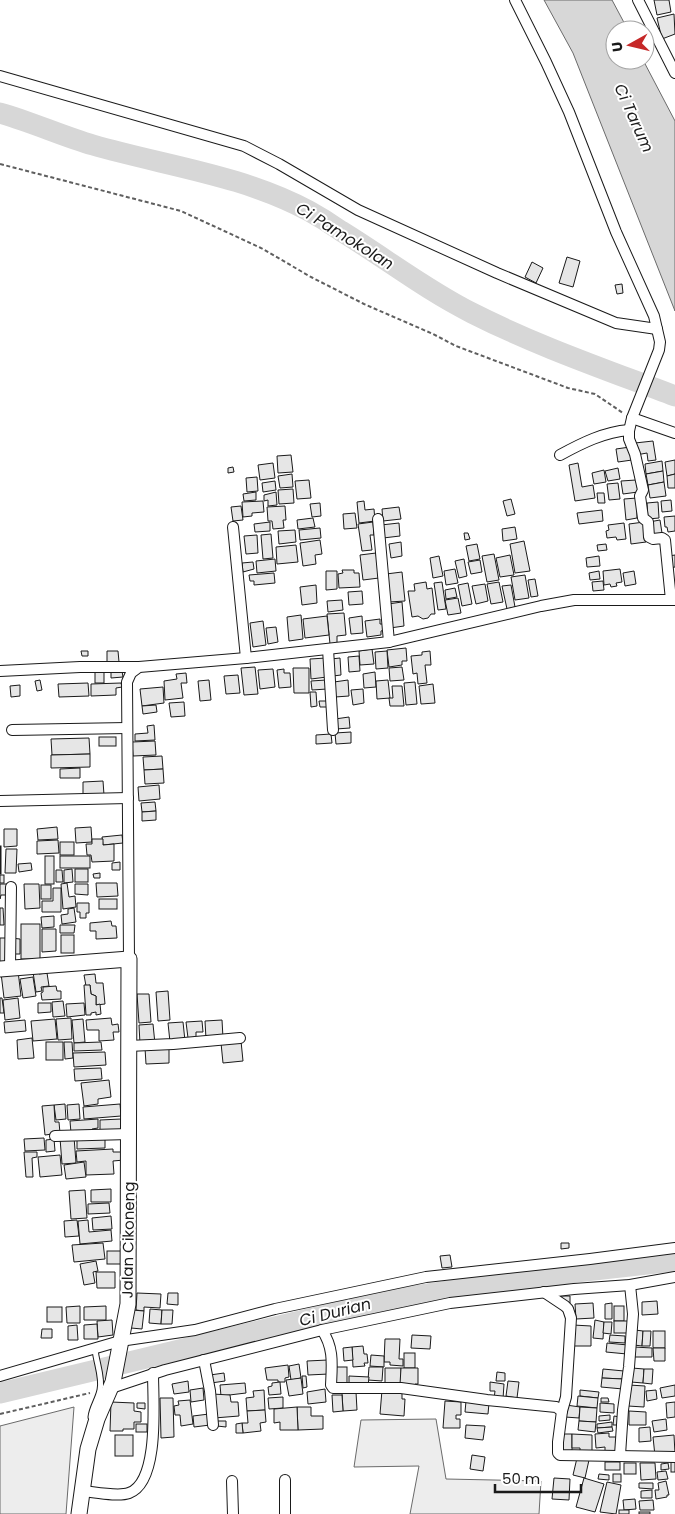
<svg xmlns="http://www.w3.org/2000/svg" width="675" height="1514" viewBox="0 0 675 1514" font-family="Poppins,sans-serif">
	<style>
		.built { fill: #ededed; stroke: #6a6a6a }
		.water { fill: #d7d7d7; stroke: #6a6a6a }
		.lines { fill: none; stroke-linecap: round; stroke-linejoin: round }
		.river { stroke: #d7d7d7; stroke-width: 21 }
		.building { fill: #e6e6e6; stroke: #1a1a1a }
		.lane-casing { stroke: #1a1a1a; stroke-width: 7 }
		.street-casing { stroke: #1a1a1a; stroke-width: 12 }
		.secondary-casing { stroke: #1a1a1a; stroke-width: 17 }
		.path { stroke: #5f5f5f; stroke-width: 2; stroke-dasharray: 4 2.5; stroke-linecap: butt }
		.lane { stroke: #fff; stroke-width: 5 }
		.street { stroke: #fff; stroke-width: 10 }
		.secondary { stroke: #fff; stroke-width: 15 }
		.labels { text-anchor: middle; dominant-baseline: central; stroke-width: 4; stroke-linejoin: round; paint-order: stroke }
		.street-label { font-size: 15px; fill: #1a1a1a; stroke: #fff }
		.water-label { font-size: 16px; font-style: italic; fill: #1a1a1a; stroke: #fff }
	</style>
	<rect width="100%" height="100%" fill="#fff"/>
	<g class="built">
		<polygon points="74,1407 66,1514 0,1514 0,1426"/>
		<polygon points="436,1419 446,1479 541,1481 539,1514 410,1514 419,1466 354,1467 361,1420"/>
	</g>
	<polygon class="water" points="544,0 612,0 628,30 615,30 615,60 643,60 675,121 675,311 573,53"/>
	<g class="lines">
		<g class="river">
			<path d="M0 113C32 122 62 136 93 145 166 166 242 175 309 211 320 217 331 224 341 231 385 258 426 290 472 313 537 346 607 370 675 396"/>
			<polyline points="0,1393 388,1300 576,1272 675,1261"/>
		</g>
	</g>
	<g class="building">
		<polygon points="654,0 669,0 671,12 657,15"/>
		<polygon points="674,14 675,34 662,39 657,18"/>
		<polygon points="567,257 580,261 573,287 559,283"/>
		<polygon points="532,262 543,268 536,283 525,277"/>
		<polygon points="622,284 623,293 617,294 615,285"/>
		<polygon points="653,441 656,460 648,461 647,453 636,455 635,443"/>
		<polygon points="630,447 632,460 618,462 616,449"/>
		<polygon points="291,455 293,472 278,473 277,456"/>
		<polygon points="675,460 675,474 667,476 665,462"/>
		<polygon points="662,461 663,471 646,474 645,464"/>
		<polygon points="273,463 275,478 260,480 258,465"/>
		<polygon points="578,463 582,487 593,485 595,498 575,501 569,465"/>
		<polygon points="233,467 234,472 228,473 228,468"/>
		<polygon points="618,468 620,479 608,481 605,471"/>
		<polygon points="604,470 606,482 594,484 592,473"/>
		<polygon points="663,471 664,482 648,485 646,474"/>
		<polygon points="292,474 293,487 280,488 278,476"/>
		<polygon points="675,474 675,488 668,488 667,476"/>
		<polygon points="257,477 258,491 247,492 246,478"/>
		<polygon points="309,480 311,498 297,499 295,481"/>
		<polygon points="636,480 638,492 623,494 621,481"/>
		<polygon points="275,481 276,490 263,492 262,483"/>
		<polygon points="664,482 666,496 650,498 648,485"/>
		<polygon points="618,483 620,499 609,500 607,484"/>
		<polygon points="293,489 294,503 279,504 278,490"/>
		<polygon points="256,492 256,500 244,501 243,494"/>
		<polygon points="276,492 277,505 268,506 268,500 264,501 264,495"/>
		<polygon points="597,493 604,493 605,503 598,503"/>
		<polygon points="637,498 637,518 626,520 624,499"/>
		<polygon points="511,499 515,514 507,516 503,501"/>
		<polygon points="671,500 672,511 662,512 661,501"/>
		<polygon points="263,501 264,512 252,513 252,516 243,517 242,502"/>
		<polygon points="364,501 365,510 374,509 375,521 359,523 357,502"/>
		<polygon points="658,502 659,518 648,519 647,503"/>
		<polygon points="320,503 321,516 312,517 310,504"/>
		<polygon points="241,506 243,520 233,521 231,507"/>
		<polygon points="285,506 286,520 283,520 284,528 273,529 272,521 268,521 267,507"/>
		<polygon points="399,507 401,519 383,521 382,509"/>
		<polygon points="602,510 603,521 579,524 577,513"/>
		<polygon points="355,513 357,528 344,529 343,514"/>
		<polygon points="675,516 675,531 668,532 667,527 665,527 664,517"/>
		<polygon points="313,518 315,527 298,529 297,520"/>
		<polygon points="660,520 662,533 651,535 649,522"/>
		<polygon points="270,522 270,531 255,532 254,524"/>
		<polygon points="373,522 374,535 370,535 372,550 362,551 358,524"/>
		<polygon points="644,522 646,542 631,544 629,524"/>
		<polygon points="399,523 400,536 383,538 381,525"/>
		<polygon points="624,523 626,539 617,540 616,537 607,538 606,531 609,530 608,525"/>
		<polygon points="515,527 517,539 503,541 502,529"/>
		<polygon points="320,528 321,538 300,540 299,530"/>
		<polygon points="295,530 296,542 279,544 278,531"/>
		<polygon points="464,533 468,533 470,539 465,540"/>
		<polygon points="271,534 273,558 263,559 261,535"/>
		<polygon points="257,535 258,553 246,554 244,536"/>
		<polygon points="320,540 322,554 315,555 316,564 303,566 300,543"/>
		<polygon points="524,541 530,571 515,573 510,544"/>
		<polygon points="401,542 402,556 391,558 389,544"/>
		<polygon points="477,544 480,559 469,561 466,546"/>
		<polygon points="606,544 607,550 598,551 597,545"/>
		<polygon points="296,545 298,562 277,564 276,547"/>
		<polygon points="376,553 379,578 363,580 360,555"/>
		<polygon points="494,554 499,580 487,582 482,556"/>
		<polygon points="510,555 514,575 500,577 496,558"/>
		<polygon points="675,555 675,567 670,568 669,556"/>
		<polygon points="439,556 443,576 433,578 430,558"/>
		<polygon points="599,556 600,566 587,567 586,558"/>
		<polygon points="275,559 276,571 257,573 256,561"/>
		<polygon points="464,559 467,576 459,578 455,561"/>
		<polygon points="480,560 482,572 471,574 468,562"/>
		<polygon points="253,562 254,569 243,572 242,563"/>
		<polygon points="455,569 458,583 446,585 444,571"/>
		<polygon points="620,569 622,582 616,583 617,586 611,587 610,584 604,585 603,571"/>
		<polygon points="342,570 354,570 354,573 359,573 360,587 339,588 338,574 343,573"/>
		<polygon points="326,571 337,571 337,589 326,590"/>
		<polygon points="599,571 600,579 590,580 589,573"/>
		<polygon points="634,571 636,584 625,586 623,573"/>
		<polygon points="402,572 405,601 389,602 386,574"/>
		<polygon points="274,573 275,583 254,585 254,581 250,581 249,575"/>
		<polygon points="525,575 529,598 515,600 511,577"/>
		<polygon points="535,579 538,596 531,597 528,580"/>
		<polygon points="603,581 604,590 593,591 592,582"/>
		<polygon points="426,582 427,589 432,588 435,614 431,614 428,618 423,619 418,616 412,617 408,591 415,591 414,584"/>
		<polygon points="442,582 446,609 438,610 434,583"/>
		<polygon points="499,582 503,602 491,604 487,584"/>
		<polygon points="468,583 472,604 462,606 458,585"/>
		<polygon points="485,584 488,601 476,604 472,586"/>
		<polygon points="316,585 317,603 302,605 300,587"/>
		<polygon points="511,585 515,607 507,609 502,586"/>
		<polygon points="455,588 457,597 446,599 445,590"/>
		<polygon points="362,591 363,604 349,605 348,592"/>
		<polygon points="458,598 461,613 448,615 445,600"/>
		<polygon points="342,600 343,610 328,612 327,601"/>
		<polygon points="402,602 404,626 390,628 388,604"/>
		<polygon points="344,613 346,635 337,636 337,643 330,644 327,614"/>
		<polygon points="301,615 303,639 289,641 287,617"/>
		<polygon points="327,616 329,635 305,638 303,619"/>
		<polygon points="362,616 363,633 351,634 349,618"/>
		<polygon points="380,619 380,624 384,624 384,630 381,631 381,635 367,637 365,621"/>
		<polygon points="263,621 266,645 253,647 250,623"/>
		<polygon points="276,627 278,642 268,644 266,628"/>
		<polygon points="406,648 407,661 402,661 402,665 389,667 387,650"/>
		<polygon points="372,649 374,664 360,665 359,651"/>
		<polygon points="81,651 88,651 88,656 82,656"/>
		<polygon points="107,651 118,651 119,662 107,663"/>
		<polygon points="387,651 388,668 376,669 375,652"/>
		<polygon points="430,651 431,665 425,665 427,683 418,684 417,673 413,674 411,656 422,655 422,652"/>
		<polygon points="359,656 360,671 349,672 348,657"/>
		<polygon points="326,658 327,677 311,679 310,659"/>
		<polygon points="340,658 341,675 333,676 331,659"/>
		<polygon points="255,667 258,694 244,695 241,668"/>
		<polygon points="402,667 404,680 390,681 389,668"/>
		<polygon points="293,668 309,668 309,693 294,693"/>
		<polygon points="273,669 275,687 260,689 258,670"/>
		<polygon points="284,669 284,673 290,673 291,687 279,688 277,670"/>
		<polygon points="122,671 123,677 111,678 111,672"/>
		<rect x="95" y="672" width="9" height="11"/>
		<polygon points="375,672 376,687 364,688 363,674"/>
		<polygon points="186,673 187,683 181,683 183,698 165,700 164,681 177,679 176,674"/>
		<polygon points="238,675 240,693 226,694 224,676"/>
		<polygon points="40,680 42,690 37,691 35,681"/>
		<polygon points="209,680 211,700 200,701 198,681"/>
		<polygon points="326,680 327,689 312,690 311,681"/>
		<polygon points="348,680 349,696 335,697 334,682"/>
		<polygon points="388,680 390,698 377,699 376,681"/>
		<polygon points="415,682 417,704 406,705 404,683"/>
		<polygon points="88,683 89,696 59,697 58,684"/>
		<polygon points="121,683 122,687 116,688 116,695 91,696 91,684"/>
		<polygon points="433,684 435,703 421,704 419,686"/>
		<polygon points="20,685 20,696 11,697 10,686"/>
		<polygon points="392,686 402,686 404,706 390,706 389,698 393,698"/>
		<polygon points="163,687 164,703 142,706 140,689"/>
		<polygon points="363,689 364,703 353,705 351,690"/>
		<polygon points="310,692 316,692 317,706 311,707"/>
		<polygon points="319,701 327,701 328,707 320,707"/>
		<polygon points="184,702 185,716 171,717 169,703"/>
		<polygon points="156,705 157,712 143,714 142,706"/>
		<polygon points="349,717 350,728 336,729 335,719"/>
		<polygon points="154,725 155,740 135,741 135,734 148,733 147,726"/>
		<polygon points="351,732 351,743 336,744 335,733"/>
		<polygon points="331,734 332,743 316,744 316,735"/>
		<rect x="99" y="737" width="17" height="9"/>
		<polygon points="89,738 90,754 52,755 51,739"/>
		<polygon points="155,741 156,755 133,756 132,742"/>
		<polygon points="90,754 90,767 51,768 51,755"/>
		<polygon points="162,756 163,769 144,770 143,757"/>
		<polygon points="80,768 80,778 60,778 60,769"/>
		<polygon points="163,769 164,783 145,784 144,770"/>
		<polygon points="103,781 104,795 83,796 83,782"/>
		<polygon points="159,785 160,799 139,801 138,787"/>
		<polygon points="155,802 156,811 142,812 141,803"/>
		<polygon points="156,811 156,820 142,821 142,812"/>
		<polygon points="57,827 58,839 38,840 37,829"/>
		<polygon points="91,827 92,842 76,843 75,828"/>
		<polygon points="4,829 17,829 17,846 4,847"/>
		<polygon points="122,835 123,843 103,845 102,837"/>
		<polygon points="92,839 103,839 103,845 114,844 114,861 92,862 91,855 87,855 86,844 92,844"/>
		<polygon points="58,840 59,853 37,854 37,841"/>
		<rect x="60" y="842" width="14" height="13"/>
		<rect x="0" y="846" width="1" height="28"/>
		<polygon points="6,849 17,849 16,873 5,873"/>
		<rect x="45" y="856" width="9" height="28"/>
		<rect x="60" y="856" width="30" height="12"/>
		<polygon points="120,862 120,870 112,870 112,863"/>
		<polygon points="31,863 32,870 19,872 18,864"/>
		<polygon points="72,869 73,882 64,883 64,870"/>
		<rect x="75" y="869" width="13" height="13"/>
		<polygon points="56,870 62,870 63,882 56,882"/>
		<polygon points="100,873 100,878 94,878 93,874"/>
		<rect x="0" y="875" width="4" height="8"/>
		<polygon points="67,883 69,897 75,896 76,907 63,909 61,884"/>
		<polygon points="96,883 117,883 118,896 97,897"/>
		<polygon points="0,884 8,884 8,895 1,895 0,899"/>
		<polygon points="24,884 39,884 40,908 25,909"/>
		<polygon points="75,884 88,884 88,895 75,894"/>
		<rect x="41" y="885" width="10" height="14"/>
		<polygon points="53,888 61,888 61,912 42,912 42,901 53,901"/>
		<rect x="99" y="899" width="18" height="10"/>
		<polygon points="77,903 89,903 89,913 86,913 86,918 80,918 80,912 77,912"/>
		<polygon points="0,908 3,908 4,925 0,925"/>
		<polygon points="74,908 76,922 62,924 61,915 68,914 68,909"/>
		<polygon points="54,916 54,927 42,928 41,917"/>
		<polygon points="111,921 112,926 116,926 117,938 96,939 96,931 90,931 90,923"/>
		<rect x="21" y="924" width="19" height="35"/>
		<polygon points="60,925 75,925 74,933 60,933"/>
		<polygon points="42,929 56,929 56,951 42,952"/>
		<rect x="61" y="935" width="13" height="18"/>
		<polygon points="0,938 8,938 9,962 0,962"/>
		<polygon points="11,938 20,939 20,954 11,954"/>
		<polygon points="18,971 21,996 4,998 1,973"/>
		<polygon points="39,971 39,974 47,973 49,986 41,987 42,991 36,992 33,972"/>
		<polygon points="95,974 96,983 103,983 105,1004 96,1005 96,996 91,994 90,985 86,986 84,975"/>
		<polygon points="33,977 36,996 23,998 20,979"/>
		<polygon points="84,985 90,985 91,994 96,996 96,1005 100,1004 101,1014 96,1015 96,1012 91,1013 91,1015 86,1015"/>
		<polygon points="56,986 57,991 61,991 61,999 42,1000 41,993 43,992 43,987"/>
		<polygon points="168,991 170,1020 158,1021 156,992"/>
		<polygon points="137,994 149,994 151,1022 139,1023"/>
		<polygon points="0,998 2,998 4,1013 0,1013"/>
		<polygon points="18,998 20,1018 5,1020 3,1000"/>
		<polygon points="63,1001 65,1016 53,1017 52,1002"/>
		<polygon points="38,1003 51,1003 51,1012 38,1013"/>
		<polygon points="84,1003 85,1015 67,1017 66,1004"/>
		<polygon points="71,1018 72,1039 58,1040 56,1019"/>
		<polygon points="111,1018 112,1025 118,1024 119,1032 113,1032 114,1040 99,1041 99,1030 87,1030 86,1020"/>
		<polygon points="55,1019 57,1039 33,1041 31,1021"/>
		<polygon points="83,1019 85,1042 74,1043 72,1020"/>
		<polygon points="25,1020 26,1031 5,1033 4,1022"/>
		<polygon points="222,1020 223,1038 206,1039 205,1021"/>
		<polygon points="202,1021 203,1032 196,1032 196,1037 188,1038 186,1022"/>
		<polygon points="183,1022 185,1041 170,1042 168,1023"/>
		<polygon points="153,1024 155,1044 140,1044 139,1025"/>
		<polygon points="32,1038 34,1058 18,1059 17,1040"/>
		<polygon points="241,1041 243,1061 223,1063 221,1043"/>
		<rect x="46" y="1042" width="17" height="18"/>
		<polygon points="64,1042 72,1042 73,1058 65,1059"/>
		<polygon points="101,1042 102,1050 74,1051 74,1043"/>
		<polygon points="169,1047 169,1063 146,1064 145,1048"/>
		<polygon points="105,1052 106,1065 74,1067 73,1053"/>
		<polygon points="101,1068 102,1079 75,1081 74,1069"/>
		<polygon points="109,1080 111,1097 98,1099 98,1104 84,1106 81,1083"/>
		<polygon points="65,1104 66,1119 56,1120 54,1105"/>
		<polygon points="79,1104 80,1119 68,1120 67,1105"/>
		<polygon points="120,1104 121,1116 84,1119 83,1107"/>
		<polygon points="54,1105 55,1122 59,1122 60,1133 45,1135 42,1106"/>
		<polygon points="98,1119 98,1128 92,1129 92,1133 71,1133 70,1121"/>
		<polygon points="121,1119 121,1132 100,1133 100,1120"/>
		<polygon points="74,1137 76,1163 62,1164 60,1138"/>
		<polygon points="105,1137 105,1148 77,1149 77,1138"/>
		<polygon points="44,1138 45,1150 25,1151 24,1139"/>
		<polygon points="54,1139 55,1151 46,1152 46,1140"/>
		<polygon points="113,1149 113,1152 124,1152 124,1160 113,1161 114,1174 86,1175 86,1161 77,1162 76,1151"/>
		<polygon points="24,1152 37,1152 37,1157 32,1158 33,1177 26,1177"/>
		<polygon points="60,1155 62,1175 40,1177 38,1157"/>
		<polygon points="84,1162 86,1177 66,1179 64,1165"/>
		<polygon points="111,1189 111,1202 91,1202 91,1190"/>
		<polygon points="85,1190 87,1218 71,1219 69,1191"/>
		<polygon points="109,1203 110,1213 88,1214 88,1204"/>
		<polygon points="111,1216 112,1229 93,1230 92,1218"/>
		<polygon points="77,1220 79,1236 65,1237 64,1221"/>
		<polygon points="88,1220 89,1232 111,1230 112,1241 80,1244 78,1221"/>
		<polygon points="103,1243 105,1259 74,1262 72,1245"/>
		<polygon points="561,1243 569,1243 569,1248 561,1249"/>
		<rect x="107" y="1251" width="16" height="13"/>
		<polygon points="450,1255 452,1267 442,1268 440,1256"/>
		<polygon points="96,1261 98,1271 93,1272 95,1283 84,1285 80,1264"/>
		<polygon points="96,1272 115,1272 115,1288 97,1288"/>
		<polygon points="137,1293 161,1294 160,1308 144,1307 144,1311 136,1310"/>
		<polygon points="168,1293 178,1293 178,1305 167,1304"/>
		<polygon points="561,1296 570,1296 570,1303 561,1304"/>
		<polygon points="657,1301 658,1314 642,1315 642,1302"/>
		<polygon points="593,1303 594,1318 576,1319 575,1304"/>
		<polygon points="612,1303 612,1319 605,1319 605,1304"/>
		<polygon points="80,1306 80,1323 67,1323 66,1307"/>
		<polygon points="106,1306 106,1320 84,1320 84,1307"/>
		<rect x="614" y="1306" width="10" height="15"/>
		<rect x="47" y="1307" width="15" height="15"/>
		<polygon points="150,1309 162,1310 161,1324 149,1323"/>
		<polygon points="132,1310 144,1311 142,1329 131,1328"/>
		<polygon points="162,1310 173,1310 172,1324 161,1324"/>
		<polygon points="112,1320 113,1335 98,1337 97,1321"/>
		<polygon points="595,1320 604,1322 603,1339 593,1338"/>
		<rect x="614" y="1321" width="15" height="12"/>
		<polygon points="604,1322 612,1322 611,1334 603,1333"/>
		<polygon points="97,1324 98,1339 84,1339 84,1325"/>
		<polygon points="77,1325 78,1340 68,1340 68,1326"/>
		<polygon points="573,1325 591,1326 591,1346 573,1346"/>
		<polygon points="42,1329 52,1329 52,1338 41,1338"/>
		<polygon points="635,1330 643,1331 642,1346 634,1345"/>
		<polygon points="643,1331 651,1331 650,1346 642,1346"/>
		<rect x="653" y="1331" width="12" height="17"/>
		<polygon points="412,1335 431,1336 430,1349 411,1348"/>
		<polygon points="610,1335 625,1336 625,1343 609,1342"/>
		<polygon points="385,1339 400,1339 399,1359 403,1359 403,1366 390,1365 390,1362 384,1362"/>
		<polygon points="607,1343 628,1345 627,1354 606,1352"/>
		<polygon points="363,1346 364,1354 367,1354 368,1363 364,1363 365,1366 353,1367 352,1347"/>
		<polygon points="352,1347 353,1360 344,1361 343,1348"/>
		<polygon points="634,1347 652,1348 652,1357 634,1357"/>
		<polygon points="653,1348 665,1348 665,1361 654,1361"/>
		<rect x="404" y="1353" width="11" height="15"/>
		<polygon points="371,1355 384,1356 384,1367 370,1366"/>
		<polygon points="328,1360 329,1374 308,1375 307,1361"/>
		<polygon points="299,1364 301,1378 291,1380 289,1366"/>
		<polygon points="288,1365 289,1377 285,1378 285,1382 278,1382 278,1380 267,1380 265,1368"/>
		<rect x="335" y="1367" width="12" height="20"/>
		<polygon points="369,1367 383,1367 382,1381 368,1380"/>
		<polygon points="385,1368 401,1368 401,1387 385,1386"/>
		<polygon points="401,1368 418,1368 418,1384 415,1384 415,1388 400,1384"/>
		<polygon points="632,1368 644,1369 643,1383 631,1382"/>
		<polygon points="603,1369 624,1371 623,1379 602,1378"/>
		<polygon points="644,1369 653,1369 652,1384 643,1383"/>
		<polygon points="497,1372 505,1373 505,1381 496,1381"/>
		<polygon points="224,1373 225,1381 211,1383 210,1375"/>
		<polygon points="302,1376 306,1376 307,1387 303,1388"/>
		<polygon points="349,1376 369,1377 368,1386 349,1385"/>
		<polygon points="301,1378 303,1394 289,1396 286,1380"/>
		<polygon points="602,1378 623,1379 623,1389 601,1387"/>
		<polygon points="188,1381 189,1392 174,1394 172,1384"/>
		<polygon points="508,1381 519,1382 517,1398 506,1396"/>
		<polygon points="280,1382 281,1394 269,1395 268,1387 272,1386 272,1383"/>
		<polygon points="490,1382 504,1384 503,1399 494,1399 495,1391 490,1391"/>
		<polygon points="245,1383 246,1393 221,1396 220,1385"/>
		<polygon points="629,1385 645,1386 644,1407 628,1406"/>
		<polygon points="675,1385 675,1396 662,1398 660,1388"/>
		<polygon points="203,1388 204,1400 191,1402 190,1390"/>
		<polygon points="325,1389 326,1402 308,1404 307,1392"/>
		<polygon points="264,1390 265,1410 247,1411 246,1398 254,1397 253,1391"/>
		<polygon points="382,1390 402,1392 402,1399 405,1399 404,1416 380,1414"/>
		<polygon points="580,1390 599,1392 598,1398 580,1396"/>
		<polygon points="656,1390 657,1399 647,1401 646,1391"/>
		<polygon points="342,1392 356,1392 357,1410 343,1411"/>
		<polygon points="212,1394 230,1395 231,1402 238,1402 239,1416 214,1418"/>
		<polygon points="332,1395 342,1395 343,1411 333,1412"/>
		<polygon points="578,1396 598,1398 597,1408 577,1406"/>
		<polygon points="283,1397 283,1408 269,1409 268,1398"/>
		<polygon points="160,1398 173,1398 174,1437 161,1438"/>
		<polygon points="601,1398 608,1398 609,1402 601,1402"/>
		<polygon points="190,1400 193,1424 181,1426 180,1415 175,1415 174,1406 179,1405 178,1401"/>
		<polygon points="445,1401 461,1402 461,1415 456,1415 456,1419 460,1419 460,1428 443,1428"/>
		<polygon points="466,1401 489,1403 488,1414 465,1412"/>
		<polygon points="111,1402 134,1403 134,1411 141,1412 141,1422 134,1422 134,1429 123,1429 123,1431 110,1431"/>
		<polygon points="675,1402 675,1417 667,1418 666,1403"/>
		<polygon points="137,1403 145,1403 145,1409 137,1408"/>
		<polygon points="600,1403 614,1404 614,1413 600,1412"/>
		<polygon points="566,1405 580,1407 579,1418 565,1417"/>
		<polygon points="297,1407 311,1407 311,1416 323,1416 323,1429 298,1430"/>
		<polygon points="297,1407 298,1430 280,1430 280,1422 274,1423 274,1409"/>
		<polygon points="580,1407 597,1408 596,1422 579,1421"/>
		<polygon points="265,1410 266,1422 260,1423 261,1431 243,1433 242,1423 248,1423 247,1411"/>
		<polygon points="629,1411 646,1412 646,1425 629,1425"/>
		<polygon points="209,1414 210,1425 194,1427 193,1416"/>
		<polygon points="610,1415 610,1420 599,1421 599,1416"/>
		<polygon points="614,1416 620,1417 618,1425 613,1425"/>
		<polygon points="666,1419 667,1430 654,1432 652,1421"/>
		<polygon points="217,1421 226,1421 226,1427 217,1426"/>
		<polygon points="579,1421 596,1422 595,1432 578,1430"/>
		<polygon points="612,1422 612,1427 597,1428 597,1424"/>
		<polygon points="242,1423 243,1433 236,1433 236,1424"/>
		<rect x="136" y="1424" width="11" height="8"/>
		<polygon points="466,1425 485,1426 483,1440 465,1438"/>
		<polygon points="612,1427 613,1431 598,1433 597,1428"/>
		<polygon points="650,1427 651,1441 639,1442 639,1428"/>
		<polygon points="609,1433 609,1437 618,1437 618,1453 605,1454 605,1447 596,1448 595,1434"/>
		<polygon points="562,1434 572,1434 572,1452 561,1451"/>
		<polygon points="572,1434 592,1435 592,1454 580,1453 580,1448 572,1448"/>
		<rect x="115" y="1435" width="18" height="21"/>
		<polygon points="674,1435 675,1454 655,1456 653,1437"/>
		<polygon points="472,1455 485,1457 483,1471 470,1469"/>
		<polygon points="577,1458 589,1460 585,1478 573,1475"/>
		<rect x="605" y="1462" width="15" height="8"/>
		<rect x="671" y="1462" width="4" height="10"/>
		<rect x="624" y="1463" width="12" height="11"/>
		<polygon points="640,1463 655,1463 656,1479 641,1480"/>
		<polygon points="668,1463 669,1469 661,1470 661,1464"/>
		<polygon points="666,1471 668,1479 658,1480 657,1472"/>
		<polygon points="599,1474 609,1475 609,1480 598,1479"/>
		<rect x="613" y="1474" width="8" height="8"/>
		<polygon points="554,1478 570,1479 569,1500 552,1499"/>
		<polygon points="584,1478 604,1484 595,1512 576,1507"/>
		<polygon points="666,1481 669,1495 667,1495 667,1497 656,1499 655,1490 659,1490 658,1483"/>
		<polygon points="607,1482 621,1485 616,1514 600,1512"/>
		<polygon points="639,1483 653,1483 653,1489 639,1488"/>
		<polygon points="652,1490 652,1498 641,1498 641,1491"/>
		<polygon points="635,1499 636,1509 624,1510 623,1500"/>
		<polygon points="653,1500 654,1510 640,1510 639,1501"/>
		<rect x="619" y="1510" width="10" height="4"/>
		<rect x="639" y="1512" width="11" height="2"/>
	</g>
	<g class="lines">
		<defs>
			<path id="lane" d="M91 1417C92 1407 98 1400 100 1390 103 1378 96 1362 95 1349"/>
			<g id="street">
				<polyline points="515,0 546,62 569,112 616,232 654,316 660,342 659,350 632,418 675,433"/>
				<polyline points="638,0 675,73"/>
				<polyline points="0,76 244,146 279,164 358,210 497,273 616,323 657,329"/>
				<polyline points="632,418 629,431 629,439 635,454 643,490 640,496 643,518 648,522 649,537 653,539 662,538 665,540 671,600"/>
				<path d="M560 455C582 443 604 432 629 430"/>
				<polyline points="378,519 389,642"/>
				<polyline points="233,527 246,658"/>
				<polyline points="328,649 333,730"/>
				<polyline points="0,671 80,667 139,667"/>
				<polyline points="12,730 127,728"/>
				<polyline points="0,801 128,798"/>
				<polyline points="129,959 127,682 131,673 139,667 246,658 389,642 541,606 574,600 675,600"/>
				<polyline points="10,968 11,887"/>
				<polyline points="128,1046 173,1044 240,1038"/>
				<polyline points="55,1136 129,1134"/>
				<polyline points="544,1292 565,1306 568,1309 571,1318 566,1397 562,1411 558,1442 558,1453 560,1455 675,1457"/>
				<path d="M322 1330C334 1348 332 1364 331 1385L333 1388H401L487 1400 556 1407 562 1411"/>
				<polyline points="204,1360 210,1391 213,1425"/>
				<polyline points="0,1376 120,1341 195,1330 275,1309 426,1277 590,1259 675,1248"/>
				<polyline points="111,1388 165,1370 322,1330 450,1303 574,1289 630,1285 675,1277"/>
				<polyline points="620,1455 623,1410 629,1367 633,1314 630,1285"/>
				<polyline points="232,1481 233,1514"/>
				<path d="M82 1491C94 1492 118 1497 129 1493 160 1482 153 1401 153 1373"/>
				<polyline points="285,1514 285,1480"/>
			</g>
			<polyline id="secondary" points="0,969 129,959 128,1304 113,1382 97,1419 88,1449 79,1514"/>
		</defs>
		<use href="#lane" class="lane-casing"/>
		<use href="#street" class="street-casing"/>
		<use href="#secondary" class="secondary-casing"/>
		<g class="path">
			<polyline points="0,164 181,211 261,248 311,277 364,304 433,334 456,346 568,388 595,394 623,413"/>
			<polyline points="0,1414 90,1393"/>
		</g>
		<use href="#lane" class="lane"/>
		<use href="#street" class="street"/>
		<use href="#secondary" class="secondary"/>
	</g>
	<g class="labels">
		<g class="street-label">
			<text transform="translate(128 1240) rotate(-89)">Jalan Cikoneng</text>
		</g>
		<g class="water-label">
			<text transform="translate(634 118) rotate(66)">Ci Tarum</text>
			<text transform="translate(345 236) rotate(32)">Ci Pamokolan</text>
			<text transform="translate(335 1312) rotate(-14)">Ci Durian</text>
		</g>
	</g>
	<g transform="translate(630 45) rotate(262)"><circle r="24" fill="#ffffff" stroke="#a3a3a3"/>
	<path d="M0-4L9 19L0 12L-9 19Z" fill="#c62828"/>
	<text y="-8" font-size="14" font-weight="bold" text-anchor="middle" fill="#1a1a1a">U</text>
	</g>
	<path d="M495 1484v8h86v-8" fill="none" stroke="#1a1a1a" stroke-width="2.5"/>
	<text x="502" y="1484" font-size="15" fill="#1a1a1a" stroke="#ffffff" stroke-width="4" paint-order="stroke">50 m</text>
</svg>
